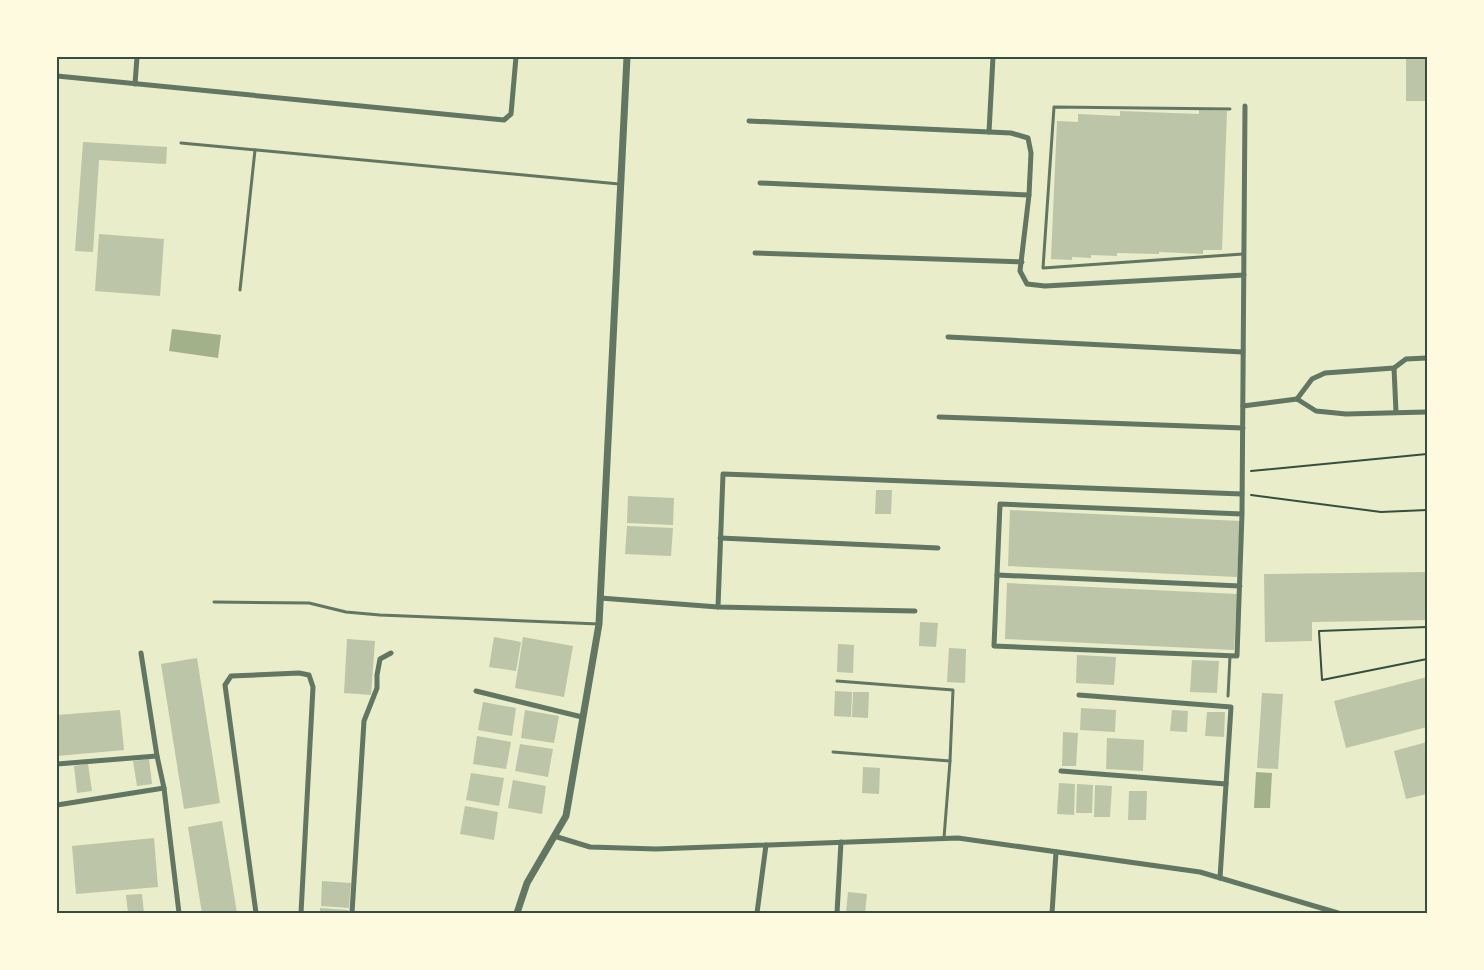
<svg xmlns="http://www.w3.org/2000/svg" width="1484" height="970" viewBox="0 0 1484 970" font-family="Cabin,sans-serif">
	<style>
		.water { fill: #a3b18a }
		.building { fill: #bcc5a7 }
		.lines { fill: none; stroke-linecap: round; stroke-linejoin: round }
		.path { stroke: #344e41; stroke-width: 2 }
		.service { stroke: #617663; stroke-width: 3 }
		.minor { stroke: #617663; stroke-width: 5 }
		.tertiary { stroke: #617663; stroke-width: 7 }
		.neatline { fill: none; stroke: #344e41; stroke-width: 2 }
	</style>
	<rect width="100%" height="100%" fill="#e9edc9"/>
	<g class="water">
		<polygon points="172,329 221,335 218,358 169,351"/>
		<polygon points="1256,772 1272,773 1270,808 1254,808"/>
	</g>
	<g class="building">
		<rect x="1406" y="57" width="21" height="44"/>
		<polygon points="1199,110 1227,111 1222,250 1203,250 1203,254 1159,252 1159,254 1117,253 1117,256 1091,255 1091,258 1072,257 1072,260 1051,259 1057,121 1078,122 1078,114 1120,116 1120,111 1199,114"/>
		<polygon points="83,142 167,147 166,164 99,160 93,252 75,251"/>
		<polygon points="99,234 164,239 160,296 95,291"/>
		<polygon points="876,490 892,490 891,514 875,514"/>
		<polygon points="628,496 674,498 673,525 627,523"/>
		<polygon points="1010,510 1240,521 1237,577 1008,566"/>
		<polygon points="627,526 673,528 671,556 625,554"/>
		<polygon points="1427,572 1427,620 1312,622 1312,641 1265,642 1264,574"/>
		<polygon points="1007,583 1237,594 1234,650 1005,639"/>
		<polygon points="920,622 938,623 936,647 919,646"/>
		<polygon points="494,637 521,642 516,671 489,667"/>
		<polygon points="523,637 573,646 564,697 515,688"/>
		<polygon points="347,639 375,641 371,695 344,693"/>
		<polygon points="838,644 854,645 853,673 837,672"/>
		<polygon points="949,648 966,649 965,683 947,682"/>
		<polygon points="1077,655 1116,657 1114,685 1076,683"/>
		<polygon points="197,658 220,803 184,809 161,664"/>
		<polygon points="1192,660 1219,661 1217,693 1190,692"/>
		<polygon points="1427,677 1427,727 1346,748 1334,701"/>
		<polygon points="835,691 852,692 851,717 834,716"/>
		<polygon points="853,692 869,692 868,718 852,717"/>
		<polygon points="1262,693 1283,694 1278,769 1257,768"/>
		<polygon points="483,702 516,708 512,736 478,730"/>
		<polygon points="1081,708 1116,710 1115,732 1080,730"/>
		<polygon points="120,710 124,750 57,756 57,715"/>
		<polygon points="525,710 559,716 554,743 521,738"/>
		<polygon points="1172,710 1188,711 1187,732 1170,731"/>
		<polygon points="1207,712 1225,712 1224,737 1205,736"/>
		<polygon points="1063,732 1078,733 1076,766 1062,766"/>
		<polygon points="477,736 511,742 506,769 473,764"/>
		<polygon points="1107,738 1144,740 1143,771 1106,769"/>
		<polygon points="1427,742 1427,794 1406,799 1394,751"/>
		<polygon points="520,744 553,749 548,777 515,771"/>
		<polygon points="149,759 152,784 137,786 133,761"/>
		<polygon points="88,764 92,791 77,793 74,766"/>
		<polygon points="863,767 880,768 879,794 862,793"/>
		<polygon points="471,773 504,778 499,806 466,800"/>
		<polygon points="513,780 546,786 542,814 508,808"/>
		<polygon points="1059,783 1075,784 1074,815 1057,814"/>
		<polygon points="1077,784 1093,785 1092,813 1076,813"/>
		<polygon points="1095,785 1112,786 1110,817 1094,817"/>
		<polygon points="1129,791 1147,791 1146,820 1128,820"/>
		<polygon points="465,806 498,812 494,840 460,834"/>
		<polygon points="222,821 237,913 202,913 188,827"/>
		<polygon points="154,838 158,887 76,894 72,846"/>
		<polygon points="322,881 351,883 349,908 321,906"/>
		<polygon points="848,892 867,894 865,913 846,913"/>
		<polygon points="142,894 144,913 128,913 126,895"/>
		<polygon points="320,908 348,910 348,913 320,913"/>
	</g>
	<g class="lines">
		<g class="path">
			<polyline points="1251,471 1427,454"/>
			<polyline points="1251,495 1381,512 1427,510"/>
			<polyline points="1427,627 1319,631 1322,680 1427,659"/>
		</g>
		<g class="service">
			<polyline points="1230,109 1054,107 1043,268 1243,254"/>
			<polyline points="181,143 619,184"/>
			<polyline points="240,290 255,150"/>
			<polyline points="214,602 309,603 346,612 380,615 599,624"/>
			<polyline points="837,681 953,690 950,761"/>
			<polyline points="1228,696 1230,656"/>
			<polyline points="833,752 950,761 944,838"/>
		</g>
		<g class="minor">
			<polyline points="57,76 504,120 511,114 516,57"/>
			<polyline points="135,84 137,57"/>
			<polyline points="749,121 1011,133 1028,138 1031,153 1029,195 1020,271 1027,284 1045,286 1244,275"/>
			<polyline points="989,132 993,57"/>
			<polyline points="760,183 1029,195"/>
			<polyline points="755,253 1022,262"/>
			<polyline points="948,337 1243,352"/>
			<polyline points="1394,368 1396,412"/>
			<polyline points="1297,399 1312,379 1325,373 1394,368 1406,359 1427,358"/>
			<polyline points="1243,406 1297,399 1316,411 1346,414 1427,412"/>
			<polyline points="939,417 1243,428"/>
			<polyline points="1242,514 1000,504 994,646 1237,656 1242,514 1245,106"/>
			<polyline points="720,538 938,548"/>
			<polyline points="997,575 1240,586"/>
			<polyline points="600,598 718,607 915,611"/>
			<polyline points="718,607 723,474 1242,494"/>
			<polyline points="141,653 157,756 164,788 179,913"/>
			<polyline points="476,691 582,717"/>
			<polyline points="1079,695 1231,707 1220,878"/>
			<polyline points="57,764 157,756"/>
			<polyline points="1061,771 1226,784"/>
			<polyline points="57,805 164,788"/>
			<polyline points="554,836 590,847 656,849 958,838 1200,872 1338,913"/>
			<polyline points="256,913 225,685 231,676 299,673 309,675 313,687 301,913"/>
			<polyline points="352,913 364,721 377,688 377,675 380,659 391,653"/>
			<polyline points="757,913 766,845"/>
			<polyline points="837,913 841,842"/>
			<polyline points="1052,913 1056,852"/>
		</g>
		<polyline class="tertiary" points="517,913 527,883 566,816 599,624 627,57"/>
	</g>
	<rect width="1484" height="970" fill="none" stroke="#fefae0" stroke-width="117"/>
	<rect x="58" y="58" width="1368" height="854" class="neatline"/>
</svg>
